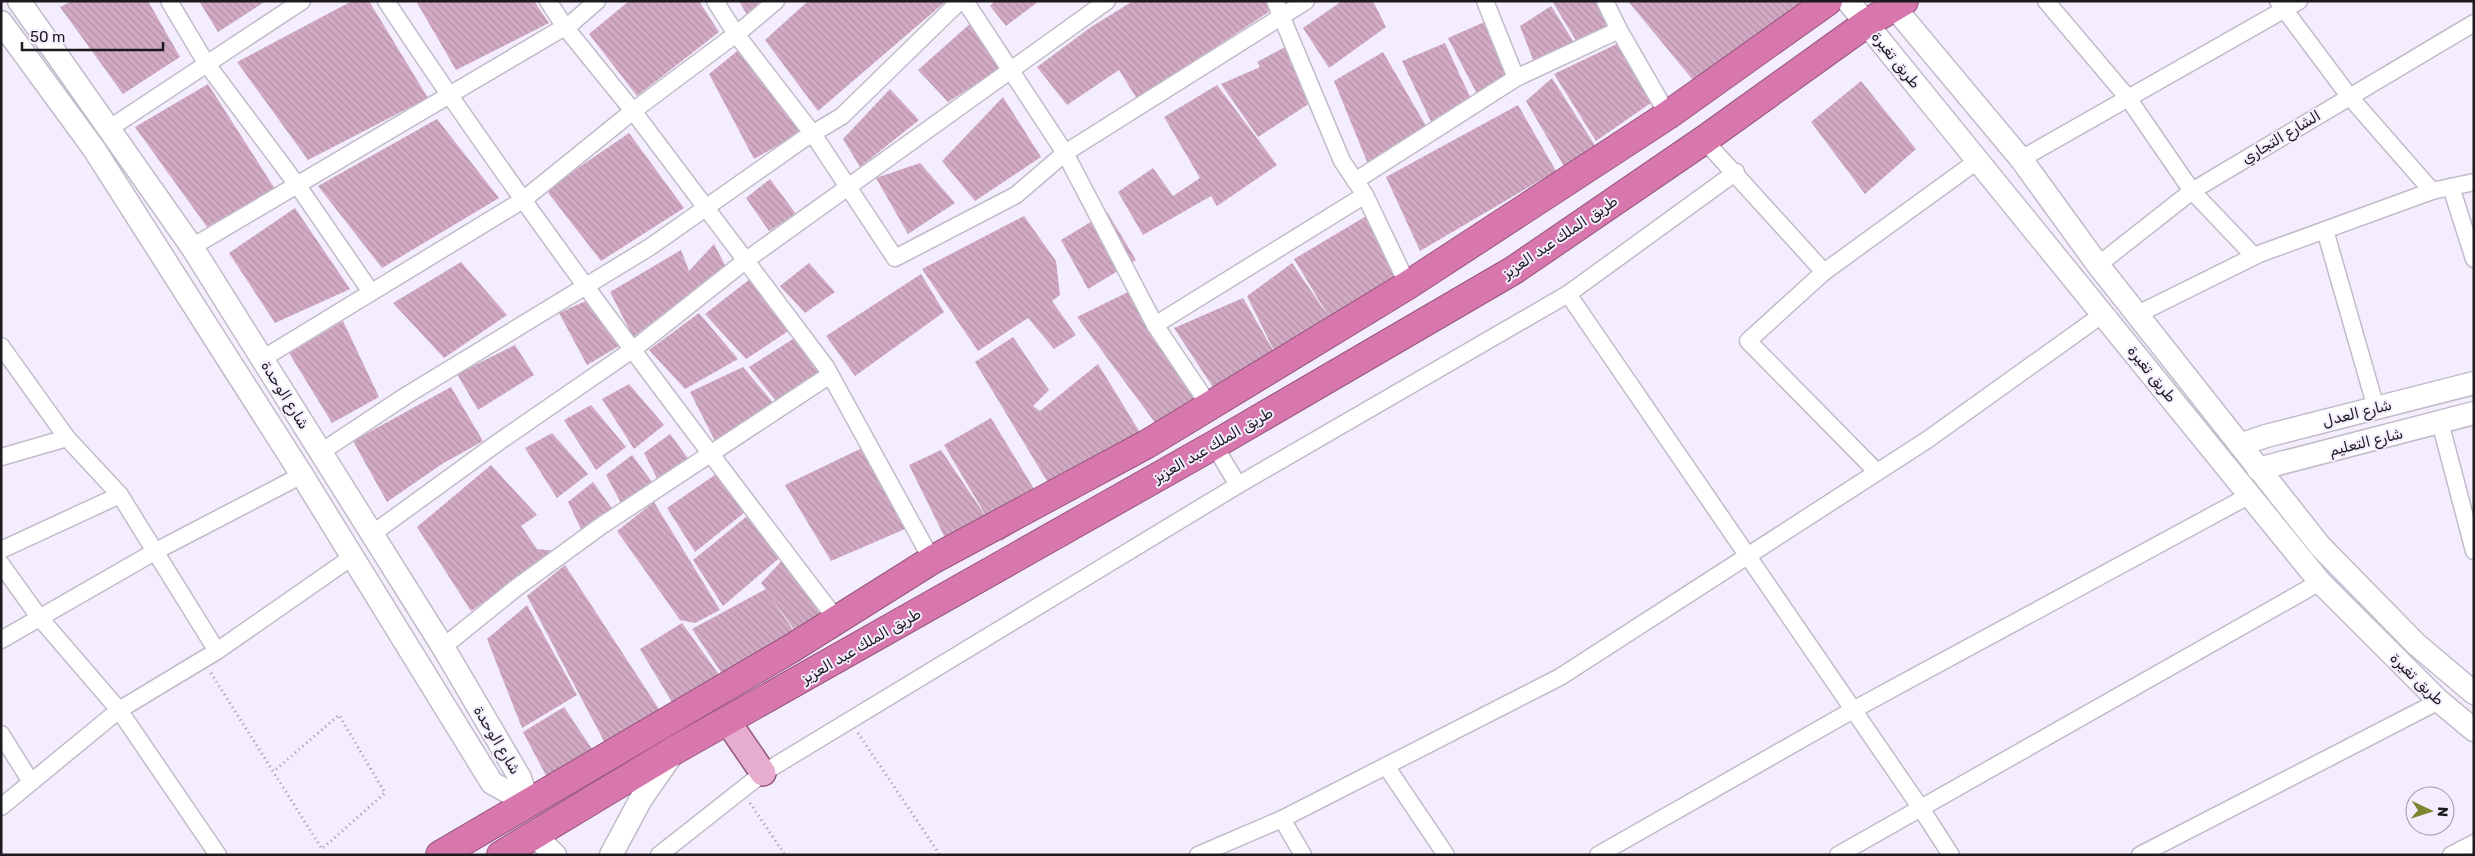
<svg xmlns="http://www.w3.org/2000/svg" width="2475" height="856" viewBox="0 0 2475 856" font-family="Rubik,Cairo,sans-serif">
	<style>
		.building { fill: url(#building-back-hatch) }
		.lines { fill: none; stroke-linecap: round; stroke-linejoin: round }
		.street-casing { stroke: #c1bbca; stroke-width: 19 }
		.secondary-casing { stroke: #c1bbca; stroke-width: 25 }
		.primary-casing { stroke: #96567b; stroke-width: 28 }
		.highway-casing { stroke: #96567b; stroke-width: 30 }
		.path { stroke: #9995a0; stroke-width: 3; stroke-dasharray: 1 4; stroke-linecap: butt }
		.street { stroke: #fff; stroke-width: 16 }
		.secondary { stroke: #fff; stroke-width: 22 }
		.primary { stroke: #e7adce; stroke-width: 25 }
		.highway { stroke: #d777ad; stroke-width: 28 }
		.labels { text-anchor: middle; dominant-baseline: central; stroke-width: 4; stroke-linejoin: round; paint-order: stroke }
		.street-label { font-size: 15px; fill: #1c1a1f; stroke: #f3edfd }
	</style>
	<defs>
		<pattern id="building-back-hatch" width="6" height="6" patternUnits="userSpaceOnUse" patternTransform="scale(1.25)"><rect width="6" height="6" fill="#d2aac4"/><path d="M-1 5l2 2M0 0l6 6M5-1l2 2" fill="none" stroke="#b492a8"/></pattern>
	</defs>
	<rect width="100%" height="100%" fill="#f3edfd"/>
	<g class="building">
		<polygon points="72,1 148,1 180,57 123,94 60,7"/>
		<polygon points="199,1 266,1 218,32"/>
		<polygon points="352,1 369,1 428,98 308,160 237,62"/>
		<polygon points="416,1 534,1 549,23 456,70"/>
		<polygon points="629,1 699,1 719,32 637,96 589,34"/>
		<polygon points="739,1 763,1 747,15"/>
		<polygon points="808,1 944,1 945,2 818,111 765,40"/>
		<polygon points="995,1 1039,1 1006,26 990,6"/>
		<polygon points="1133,1 1268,1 1273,9 1137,99 1119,70 1067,105 1037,67 1091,27"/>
		<polygon points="1342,1 1373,1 1386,27 1329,68 1303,28"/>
		<polygon points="1552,1 1601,1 1616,29 1578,44"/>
		<polygon points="1628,1 1818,1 1697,85"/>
		<polygon points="1551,6 1577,47 1535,65 1520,26"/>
		<polygon points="1489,20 1510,73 1477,94 1448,38"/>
		<polygon points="972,22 999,69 948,102 918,70"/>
		<polygon points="1625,40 1658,98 1596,141 1554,74"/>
		<polygon points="1445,43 1471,99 1433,126 1402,61"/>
		<polygon points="1287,46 1316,99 1258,137 1221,84 1260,67 1257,62"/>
		<polygon points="741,48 800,133 754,159 709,74"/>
		<polygon points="1383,52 1429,131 1370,169 1334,81"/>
		<polygon points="1552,78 1601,155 1569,175 1526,101"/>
		<polygon points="1861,81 1916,149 1865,194 1811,122"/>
		<polygon points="208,84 275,189 207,227 135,127"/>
		<polygon points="1217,85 1277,165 1217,206 1211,196 1143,235 1118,192 1153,168 1173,196 1200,178 1164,117"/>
		<polygon points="890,89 919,120 860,167 843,139"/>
		<polygon points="1003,97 1041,157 975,201 942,161"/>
		<polygon points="1518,105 1556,171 1420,251 1386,177"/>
		<polygon points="437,119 499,198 382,268 318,186"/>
		<polygon points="629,133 684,208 601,261 546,190"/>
		<polygon points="920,163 955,203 908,234 876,178"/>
		<polygon points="770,179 796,214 769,231 746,198"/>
		<polygon points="295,208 350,289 275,323 229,253"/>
		<polygon points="1107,212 1136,260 1088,289 1061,240"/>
		<polygon points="1373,212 1401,277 1220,398 1174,328 1243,298 1277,357 1247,296 1292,263 1329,317 1294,259"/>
		<polygon points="1024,216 1056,261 1060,295 1052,301 1076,335 1054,349 1028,318 978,351 922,269"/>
		<polygon points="714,244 726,267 633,337 610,292 681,250 689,271"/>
		<polygon points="461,262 507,315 444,358 393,303"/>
		<polygon points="809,263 835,292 805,313 780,286"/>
		<polygon points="921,274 944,312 855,376 826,336"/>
		<polygon points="750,279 790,330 746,359 705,314"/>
		<polygon points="1130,291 1202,395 1167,439 1077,317"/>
		<polygon points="588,300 619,346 587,365 559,313"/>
		<polygon points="699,313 738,359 685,389 649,350"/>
		<polygon points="343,321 379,397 332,423 289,353"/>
		<polygon points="796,337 824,372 779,405 749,367"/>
		<polygon points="1013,337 1049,390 1033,406 1040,411 1098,364 1147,444 1059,501 975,362"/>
		<polygon points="515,345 534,375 478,410 457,374"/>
		<polygon points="743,367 775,405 715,441 690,392"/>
		<polygon points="629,384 664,425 634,449 602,399"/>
		<polygon points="451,387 483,441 442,464 387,502 353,441"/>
		<polygon points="591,405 626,447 596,470 564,420"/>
		<polygon points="991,418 1048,512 1001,541 990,522 951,550 909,465 941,450 989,521 944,445"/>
		<polygon points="552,433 588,474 557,498 525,448"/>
		<polygon points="670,434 693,465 660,484 644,453"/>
		<polygon points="862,448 905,529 831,561 785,485"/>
		<polygon points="632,455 655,486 622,505 606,475"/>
		<polygon points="491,465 537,515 521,526 537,549 557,551 471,611 417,527"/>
		<polygon points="722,470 749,509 695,552 667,508"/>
		<polygon points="593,482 616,514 583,533 568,502"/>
		<polygon points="654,502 720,610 695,623 680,620 617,531"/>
		<polygon points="751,513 784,554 723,606 693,560"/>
		<polygon points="790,552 845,619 804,644 767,591 799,639 727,681 692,629 766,589 761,583"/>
		<polygon points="565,565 661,712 605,743 527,596"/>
		<polygon points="527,605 577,695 522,728 487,639"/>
		<polygon points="682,623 720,676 673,704 640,649"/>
		<polygon points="564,707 600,761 550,783 523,732"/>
	</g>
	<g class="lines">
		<defs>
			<g id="street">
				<polyline points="169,1 206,63 298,186 371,292"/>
				<path d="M386 1C527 214 682 417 837 620"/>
				<polyline points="548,1 565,27 633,111 826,367 932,560"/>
				<polyline points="715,1 736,34 813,134 895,258 1016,195 1065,153 1306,1"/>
				<polyline points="965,1 1065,153 1155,325 1209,405"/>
				<polyline points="1275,1 1342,161 1365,195 1408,285"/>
				<polyline points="1485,1 1516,78"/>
				<polyline points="1605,1 1619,30 1668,115"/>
				<polyline points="2046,1 2128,98 2192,191 2254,256"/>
				<polyline points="2278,1 2349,96 2432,191"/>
				<polyline points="110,128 302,1"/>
				<polyline points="1704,140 1824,272"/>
				<polyline points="2021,159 2299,1"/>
				<polyline points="1355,181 1516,78 1619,30"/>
				<polyline points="2451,187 2474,259"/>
				<polyline points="2325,230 2376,408"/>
				<polyline points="192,247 573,22 597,1"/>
				<polyline points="2098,265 2192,191 2474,23"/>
				<polyline points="1568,294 1920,807 1951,855"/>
				<polyline points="2138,314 2259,254 2432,191 2474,182"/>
				<polyline points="1155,325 1365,195"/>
				<polyline points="1,346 67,438 120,495 217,651"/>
				<polyline points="262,359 523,200 633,111 744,28 776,1"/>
				<polyline points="2440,422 2474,551"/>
				<polyline points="1214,445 1238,485"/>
				<polyline points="321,452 407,395 650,247 802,140 842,116 960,1"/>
				<polyline points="1,457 67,438"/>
				<polyline points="1876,471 1748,341 1824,272 1977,161"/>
				<polyline points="372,534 500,441 635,348 745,261 1107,1"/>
				<polyline points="1,550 120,495"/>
				<polyline points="1,564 39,617 119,710 218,855"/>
				<polyline points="1,640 156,551 302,475"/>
				<polyline points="443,647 516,588 601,526 830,375"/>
				<polyline points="1,734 31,782"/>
				<polyline points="1386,766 1446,855"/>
				<polyline points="1,807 119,710 217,651 352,557"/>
				<polyline points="1282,819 1303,855"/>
				<polyline points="659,855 763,773 1238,485 1568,294 1736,172"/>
				<polyline points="1198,855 1282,819 1560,677 1927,440 2103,314"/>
				<polyline points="1598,855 1853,710 2250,495"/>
				<polyline points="1838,855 2320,582"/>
				<polyline points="2140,855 2439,701"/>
				<polyline points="2451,855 2474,843"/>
			</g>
			<g id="secondary">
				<polyline points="19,1 192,247 443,647 520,778 528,803"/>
				<polyline points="1848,1 2320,582 2439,701 2474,730"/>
				<polyline points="1889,1 2021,159 2098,265 2320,546 2416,644 2474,693"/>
				<polyline points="1,22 94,149 302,475 492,783 528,803"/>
				<polyline points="2240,445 2266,436 2474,383"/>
				<polyline points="2258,469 2474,413"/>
				<polyline points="535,836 555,855"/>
				<polyline points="611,855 641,799 673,753"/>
			</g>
			<polyline id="primary" points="728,722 763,773"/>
			<g id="highway">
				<polyline points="440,855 792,648 932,560 1147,444 1408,285 1668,115 1828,1"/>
				<polyline points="501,855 675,750 1214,445 1514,270 1704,140 1867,23 1904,1"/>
			</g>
		</defs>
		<use href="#street" class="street-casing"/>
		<use href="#secondary" class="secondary-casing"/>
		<use href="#primary" class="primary-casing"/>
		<use href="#highway" class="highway-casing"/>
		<g class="path">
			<polyline points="211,673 322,849 385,793 339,715 274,771"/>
			<polyline points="858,733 940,855"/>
			<polyline points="750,803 785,855"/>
		</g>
		<use href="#street" class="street"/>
		<use href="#secondary" class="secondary"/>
		<use href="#primary" class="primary"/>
		<use href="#highway" class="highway"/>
	</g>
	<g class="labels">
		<g class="street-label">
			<text transform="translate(1896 60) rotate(51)">طريق تغيرة</text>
			<text transform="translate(2281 137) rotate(-31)">الشارع التجاري</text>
			<text transform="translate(1560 237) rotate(-34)">طريق الملك عبد العزيز</text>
			<text transform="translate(2152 374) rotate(51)">طريق تغيرة</text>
			<text transform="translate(285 395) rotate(58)">شارع الوحدة</text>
			<text transform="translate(2357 413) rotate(-14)">شارع العدل</text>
			<text transform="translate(2366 442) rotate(-14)">شارع التعليم</text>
			<text transform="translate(1213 445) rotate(-30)">طريق الملك عبد العزيز</text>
			<text transform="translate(861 646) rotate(-30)">طريق الملك عبد العزيز</text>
			<text transform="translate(2417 679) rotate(44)">طريق تغيرة</text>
			<text transform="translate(497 740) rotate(59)">شارع الوحدة</text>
		</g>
	</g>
	<rect width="2475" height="856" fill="none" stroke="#1c1a1f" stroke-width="5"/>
	<g transform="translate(2430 811) rotate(94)"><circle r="24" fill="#f3edfd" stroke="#9d99a4"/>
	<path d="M0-4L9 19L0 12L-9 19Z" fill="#7d8531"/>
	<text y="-8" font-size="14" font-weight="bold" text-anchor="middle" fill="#1c1a1f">N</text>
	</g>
	<path d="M22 42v8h141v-8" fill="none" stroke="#1c1a1f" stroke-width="2.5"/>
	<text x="30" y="42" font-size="15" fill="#1c1a1f" stroke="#f3edfd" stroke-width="4" paint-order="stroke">50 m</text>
</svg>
